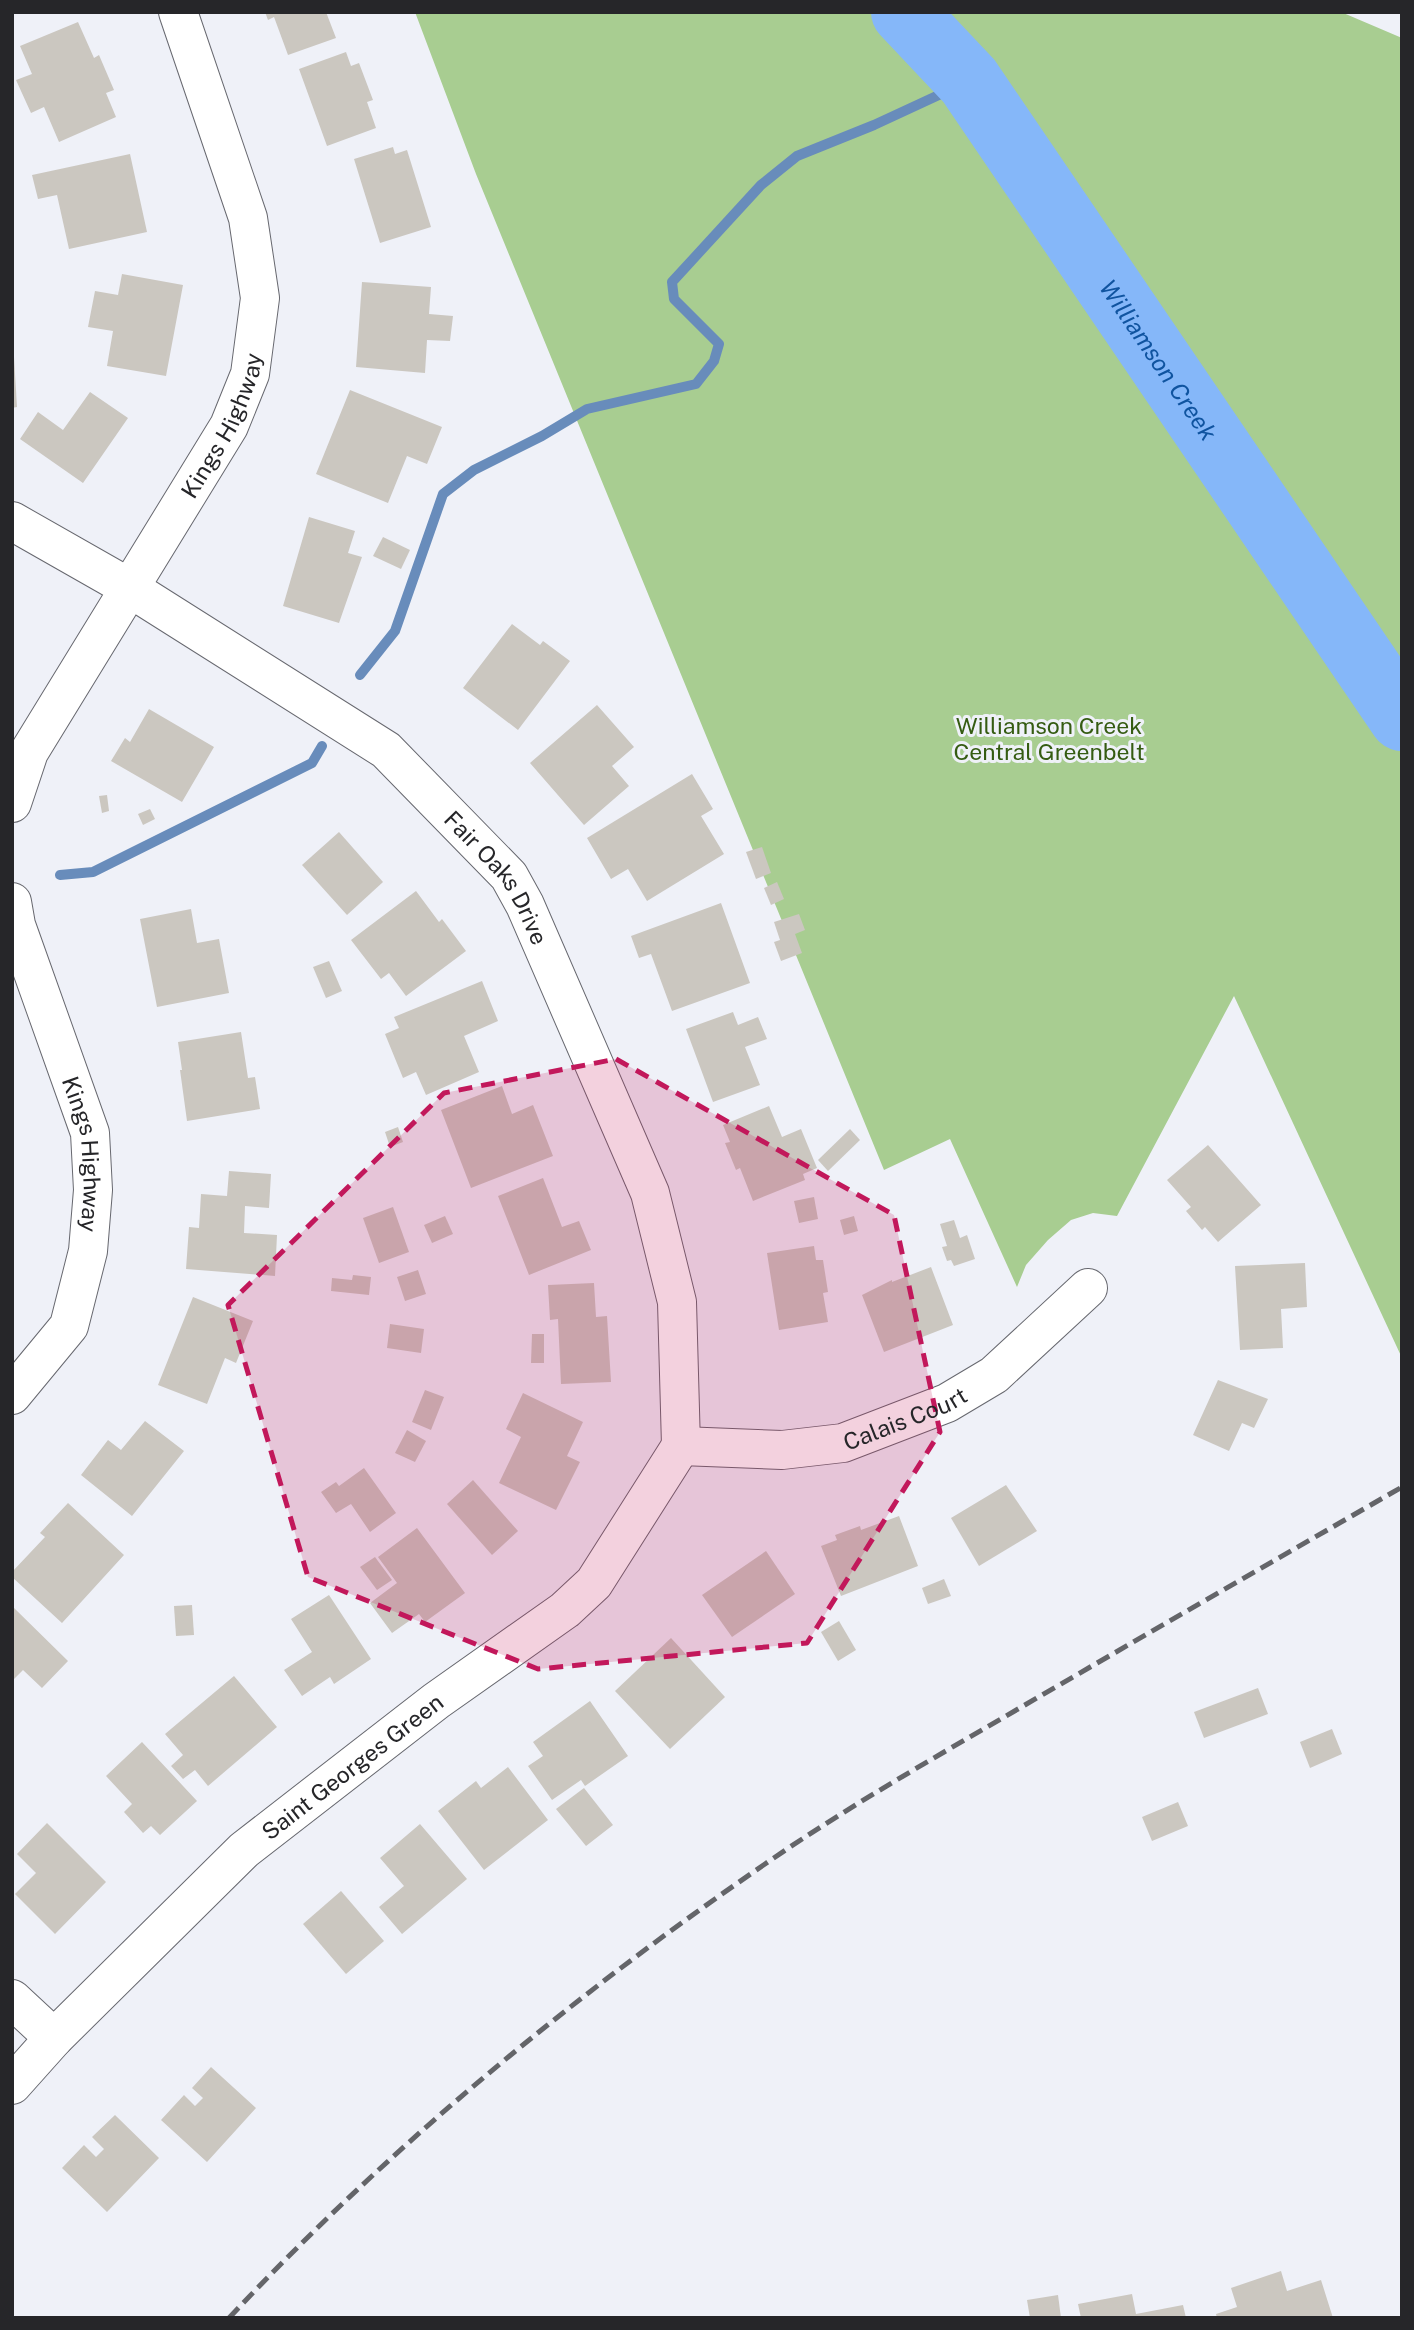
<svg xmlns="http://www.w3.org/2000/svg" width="1414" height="2330" viewBox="0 0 1414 2330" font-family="'Public Sans',sans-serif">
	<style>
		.green { fill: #a8cd91 }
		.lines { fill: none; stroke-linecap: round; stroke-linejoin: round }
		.stream { stroke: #688cbb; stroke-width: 10 }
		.river { stroke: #85b7f9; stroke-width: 66 }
		.building { fill: #cbc7c0 }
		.minor-casing { stroke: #67686f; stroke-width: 40 }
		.minor { stroke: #fff; stroke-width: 38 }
		.rail { stroke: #646569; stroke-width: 5; stroke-dasharray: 14 7; stroke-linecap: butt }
		.marked { fill: #c2185b; fill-opacity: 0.2; stroke: #c2185b; stroke-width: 5; stroke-dasharray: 14 9; stroke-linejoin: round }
		.labels { text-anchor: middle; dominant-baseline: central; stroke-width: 6; stroke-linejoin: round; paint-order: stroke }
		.street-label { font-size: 23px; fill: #262629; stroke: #eff1f8 }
		.park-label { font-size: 23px; fill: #355c12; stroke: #eff1f8 }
		.water-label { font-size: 24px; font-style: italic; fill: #1054a0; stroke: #eff1f8 }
	</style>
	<rect width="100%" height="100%" fill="#eff1f8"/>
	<polygon class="green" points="415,12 1341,12 1402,38 1402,1358 1234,996 1117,1216 1093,1213 1071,1220 1048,1240 1026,1265 1017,1287 950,1139 884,1170 476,174"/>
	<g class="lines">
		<g class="stream">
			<polyline points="360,675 395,631 443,494 474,470 542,436 587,409 696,384 714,361 719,344 674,299 672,282 761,185 797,156 874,125 969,81"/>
			<polyline points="60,875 93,872 312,763 322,746"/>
		</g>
		<path class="river" id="s1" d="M904 12 969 81 1402 718"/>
	</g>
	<g class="building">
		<polygon points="265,12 326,12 336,38 288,55 274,17 268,20"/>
		<polygon points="78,22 94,58 99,55 114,90 106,93 116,117 59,142 44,107 31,113 16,80 32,74 20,46"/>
		<polygon points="346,52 351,66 359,63 373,100 367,102 376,128 327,146 299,69"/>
		<polygon points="393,147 395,154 407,150 431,227 380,243 354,159"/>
		<polygon points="130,154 147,232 69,249 57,195 38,199 32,175"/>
		<polygon points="122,274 183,285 166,376 107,366 113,331 88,327 95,291 118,295"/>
		<polygon points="362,282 431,287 429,314 453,316 450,341 427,340 425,373 356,367"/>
		<polygon points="12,357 14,357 17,407 12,408"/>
		<polygon points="350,390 442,427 427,464 407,456 388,503 316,474"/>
		<polygon points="90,392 128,418 83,483 20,439 38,412 63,430"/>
		<polygon points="309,517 355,531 348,553 362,557 339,623 283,606"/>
		<polygon points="383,537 410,550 401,569 373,556"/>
		<polygon points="512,624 540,645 543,641 570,661 518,730 463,688"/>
		<polygon points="597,705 634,747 612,766 629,786 584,825 530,763"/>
		<polygon points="149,709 214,747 182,802 111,761 125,738 130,742"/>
		<polygon points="692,774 713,809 701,816 724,854 647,901 628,869 611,879 587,838"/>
		<polygon points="107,795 109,811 102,813 99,796"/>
		<polygon points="150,809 155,819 143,825 138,814"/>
		<polygon points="339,832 383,882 347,915 302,865"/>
		<polygon points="762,847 771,873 756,879 746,852"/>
		<polygon points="777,882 784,899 771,905 764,888"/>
		<polygon points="416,891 439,922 442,919 466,951 406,996 389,973 381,979 351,940"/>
		<polygon points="721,903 750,983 672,1011 651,954 639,958 631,936"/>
		<polygon points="191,909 197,943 219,939 229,993 157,1007 140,919"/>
		<polygon points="799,914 805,930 795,934 802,953 781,961 774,942 780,940 774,922"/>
		<polygon points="329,961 342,991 326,998 313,967"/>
		<polygon points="482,981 498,1021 464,1036 479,1072 426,1095 416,1072 403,1078 385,1034 399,1028 394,1017"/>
		<polygon points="733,1012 738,1025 758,1017 767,1039 745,1047 760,1085 713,1102 686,1029"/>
		<polygon points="241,1032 248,1078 255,1077 260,1109 187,1121 180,1070 182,1070 178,1042"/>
		<polygon points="502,1086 512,1114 533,1105 553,1156 471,1188 441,1110"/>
		<polygon points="769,1106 782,1137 801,1129 817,1168 803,1174 805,1180 753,1201 740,1168 736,1170 725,1143 730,1142 723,1125"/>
		<polygon points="398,1127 403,1142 390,1147 385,1132"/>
		<polygon points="850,1129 860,1140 828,1171 818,1160"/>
		<polygon points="1208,1145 1261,1205 1218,1242 1205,1227 1202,1230 1186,1211 1191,1207 1167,1180"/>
		<polygon points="229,1171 271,1174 269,1208 245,1206 244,1233 277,1235 275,1276 186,1269 189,1227 199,1228 201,1194 227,1196"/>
		<polygon points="543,1178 562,1227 579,1221 591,1250 529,1275 498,1196"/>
		<polygon points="814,1197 818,1219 799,1223 794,1201"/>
		<polygon points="393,1207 409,1252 379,1263 363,1218"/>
		<polygon points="445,1216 453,1234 432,1243 424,1225"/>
		<polygon points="854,1216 858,1231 844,1235 840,1220"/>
		<polygon points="954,1220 960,1238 967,1235 975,1259 954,1266 951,1260 947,1261 942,1247 947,1246 940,1224"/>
		<polygon points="814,1246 816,1260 823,1260 828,1292 823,1293 828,1322 779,1330 767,1253"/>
		<polygon points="1305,1263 1307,1307 1281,1309 1283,1348 1240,1350 1235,1266"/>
		<polygon points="931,1267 953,1325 884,1352 862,1295 892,1280 892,1282"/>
		<polygon points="418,1270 426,1294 405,1301 397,1277"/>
		<polygon points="353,1275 371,1277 369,1295 331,1291 332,1278 352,1280"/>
		<polygon points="594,1283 596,1317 607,1316 611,1382 561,1384 558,1319 550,1320 548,1285"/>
		<polygon points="193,1297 253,1321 236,1363 225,1358 207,1404 158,1385"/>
		<polygon points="390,1324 424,1329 421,1353 387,1348"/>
		<polygon points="532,1334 544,1334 544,1363 531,1363"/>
		<polygon points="1218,1380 1268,1399 1254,1428 1242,1423 1229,1451 1193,1435"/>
		<polygon points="425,1390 444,1397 431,1430 412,1422"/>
		<polygon points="523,1393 583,1422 567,1456 580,1462 556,1510 499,1483 521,1437 506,1429"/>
		<polygon points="145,1421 184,1451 132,1516 81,1475 108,1440 121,1450"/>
		<polygon points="407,1430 426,1441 415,1462 395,1453"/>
		<polygon points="364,1468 396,1513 370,1532 351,1504 336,1513 321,1492 336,1482 339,1486"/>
		<polygon points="473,1480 518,1531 492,1555 447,1504"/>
		<polygon points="1006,1485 1037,1531 979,1566 951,1518"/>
		<polygon points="68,1503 124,1555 62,1623 12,1577 12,1572 45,1537 40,1533"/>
		<polygon points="899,1516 918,1566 841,1596 821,1546 837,1540 835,1535 860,1526 861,1530"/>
		<polygon points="417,1528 465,1593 425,1622 419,1614 392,1633 370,1603 397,1583 378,1557"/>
		<polygon points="766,1551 795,1594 732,1637 702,1595"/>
		<polygon points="375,1557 392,1580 377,1590 360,1567"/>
		<polygon points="944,1579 951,1596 928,1604 922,1588"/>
		<polygon points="329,1595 371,1659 334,1684 330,1677 302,1696 284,1670 312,1652 291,1619"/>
		<polygon points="192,1605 194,1635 176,1636 174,1606"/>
		<polygon points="12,1606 68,1661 42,1688 23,1670 12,1681"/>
		<polygon points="839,1621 856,1650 838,1661 821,1632"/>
		<polygon points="671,1638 725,1697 670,1749 615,1691"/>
		<polygon points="234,1676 277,1727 208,1786 195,1770 183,1779 171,1766 183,1755 165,1734"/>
		<polygon points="1258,1688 1268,1714 1204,1738 1194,1712"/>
		<polygon points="590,1701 628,1756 585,1786 581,1780 552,1800 528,1766 543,1756 533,1742"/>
		<polygon points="1332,1729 1342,1754 1310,1768 1300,1742"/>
		<polygon points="142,1742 197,1801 160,1835 151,1826 143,1833 124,1812 132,1804 106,1776"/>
		<polygon points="508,1767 548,1820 484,1870 438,1811 476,1781 481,1788"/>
		<polygon points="584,1788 613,1825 586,1846 556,1809"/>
		<polygon points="1178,1802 1188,1826 1152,1841 1142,1817"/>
		<polygon points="47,1823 106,1882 55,1934 15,1894 36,1873 17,1854"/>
		<polygon points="420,1824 467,1879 402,1934 379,1907 404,1886 380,1858"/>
		<polygon points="341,1891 384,1941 346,1974 303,1924"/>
		<polygon points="211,2067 256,2108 207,2162 161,2120 184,2095 195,2106 203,2098 192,2088"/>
		<polygon points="115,2115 159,2158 107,2212 62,2168 84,2145 96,2157 104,2149 92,2137"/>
		<polygon points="1281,2271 1287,2291 1321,2280 1333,2318 1217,2318 1216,2314 1237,2307 1231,2288"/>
		<polygon points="1132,2294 1136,2314 1183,2305 1186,2318 1081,2318 1078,2304"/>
		<polygon points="1058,2295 1061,2318 1030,2318 1027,2300"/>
	</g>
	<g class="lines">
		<defs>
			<g id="minor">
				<path id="s2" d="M12 521 128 587 386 750 509 876 525 905 650 1193 677 1302 681 1446"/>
				<path id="s3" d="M12 803 29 752 229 426 250 374 260 298 248 218 178 12"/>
				<path id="s4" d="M12 902 16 925 90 1133 93 1190 88 1251 69 1326 12 1395"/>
				<path id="s5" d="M681 1446 782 1450 843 1443 947 1403 994 1375 1088 1288"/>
				<polyline points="12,1999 54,2038"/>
				<path id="s6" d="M12 2085 54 2038 244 1850 436 1701 565 1610 594 1583 681 1446"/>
			</g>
		</defs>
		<use href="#minor" class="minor-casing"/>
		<use href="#minor" class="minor"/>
		<path class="rail" d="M229 2318C389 2147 573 1996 765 1864 843 1810 925 1763 1006 1716 1138 1639 1270 1563 1402 1487"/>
	</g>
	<path class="marked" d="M616 1059 894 1215 940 1432 807 1643 538 1669 308 1577 228 1305 444 1093Z"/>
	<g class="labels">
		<g class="street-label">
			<text stroke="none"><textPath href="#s3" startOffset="434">Kings Highway</textPath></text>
			<text stroke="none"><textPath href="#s2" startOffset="609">Fair Oaks Drive</textPath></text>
			<text stroke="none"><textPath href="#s4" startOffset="264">Kings Highway</textPath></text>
			<text stroke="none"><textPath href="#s5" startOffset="229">Calais Court</textPath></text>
			<text stroke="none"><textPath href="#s6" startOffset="467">Saint Georges Green</textPath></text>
		</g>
		<g class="park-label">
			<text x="1049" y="725">Williamson Creek<tspan x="1049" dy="26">Central Greenbelt</tspan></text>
		</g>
		<g class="water-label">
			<text stroke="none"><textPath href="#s1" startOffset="432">Williamson Creek</textPath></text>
		</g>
	</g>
	<rect width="1414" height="2330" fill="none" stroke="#262629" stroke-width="28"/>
</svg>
